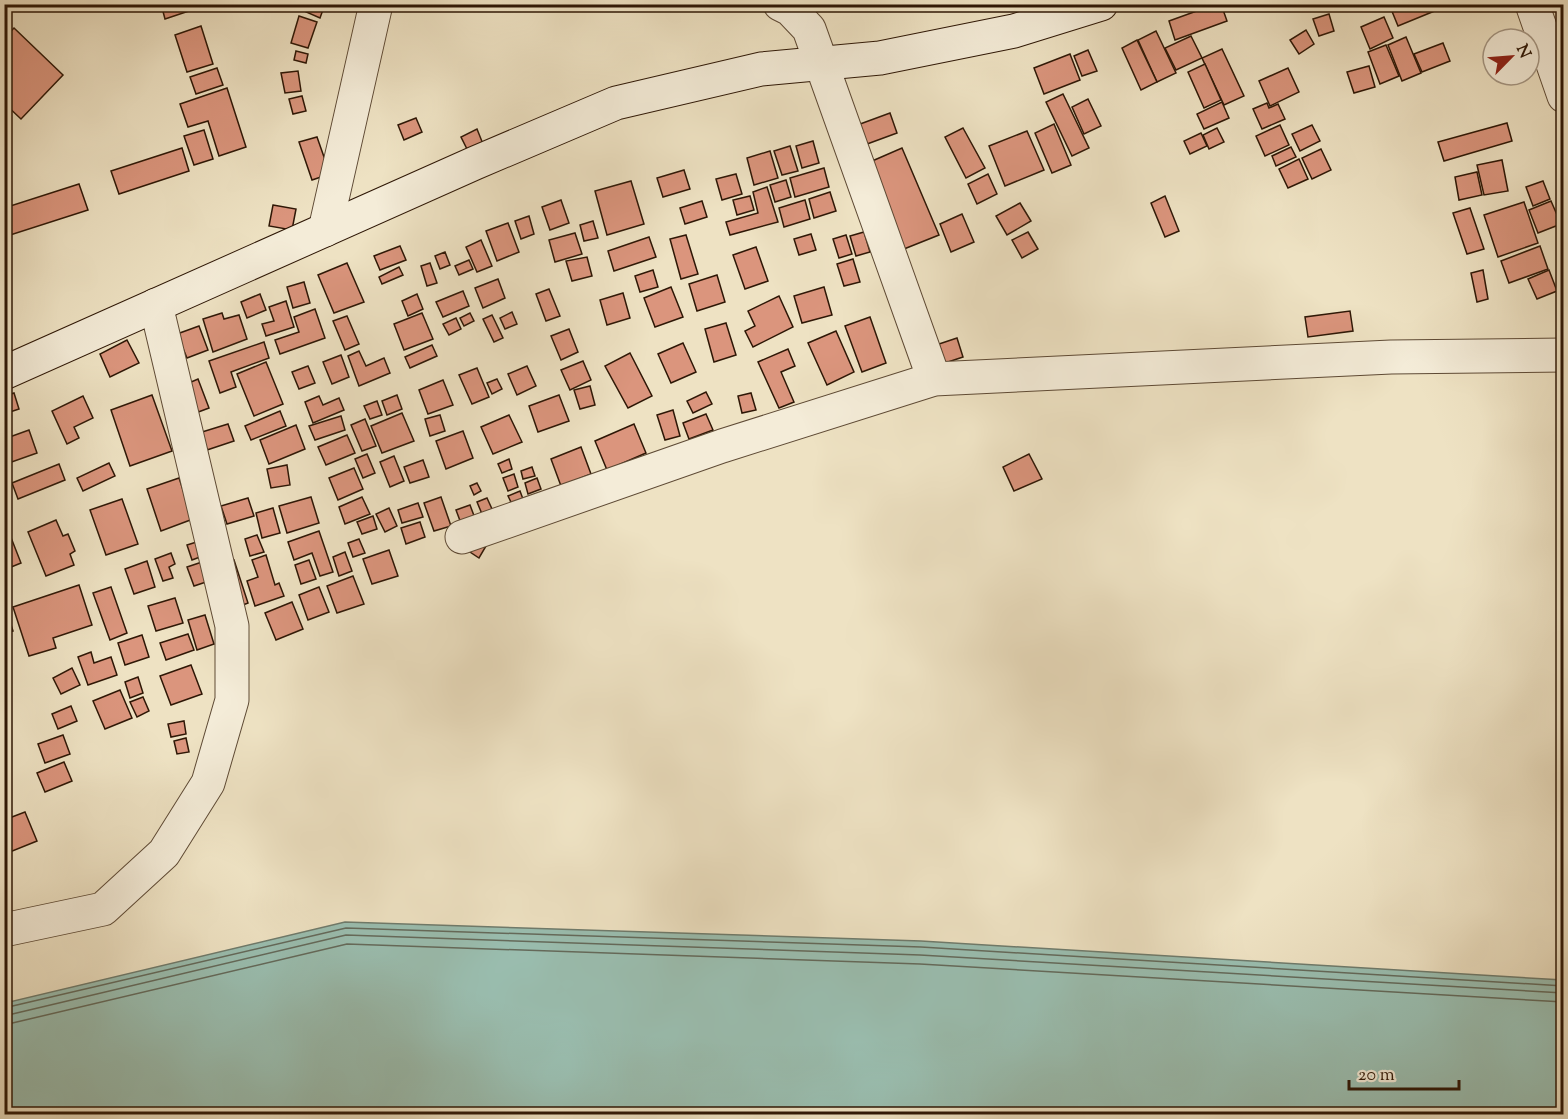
<svg xmlns="http://www.w3.org/2000/svg" width="1568" height="1119" viewBox="0 0 1568 1119" font-family="'Sorts Mill Goudy',serif">
	<style>
		.water { fill: #9abeb0; stroke: #6f7b6c; stroke-width: 1.5 }
		.lines { fill: none; stroke-linecap: round; stroke-linejoin: round }
		.shore { stroke: #646a5b; stroke-width: 1.5 }
		.building { fill: #db957d; stroke: #2e1706; stroke-width: 1.5 }
		.street-casing { stroke: #5e4a35; stroke-width: 35 }
		.secondary-casing { stroke: #2e1706; stroke-width: 35 }
		.street { stroke: #f4ecd8; stroke-width: 33 }
		.secondary { stroke: #f4ecd8; stroke-width: 33 }
	</style>
	<rect width="100%" height="100%" fill="#eee2c3"/>
	<filter id="stains"><feTurbulence type="fractalNoise" baseFrequency=".00333" numOctaves="4"/><feColorMatrix values="0 0 0 0 .2 0 0 0 0 .09 0 0 0 0 .02 0 0 0 .5 -.17"/></filter>
	<radialGradient id="worn" r=".72"><stop offset=".6" stop-color="#630" stop-opacity="0"/><stop offset="1" stop-color="#630" stop-opacity=".3"/></radialGradient>
	<polygon class="water" points="345,922 921,941 1563,980 1563,1114 5,1114 5,1003"/>
	<g class="lines">
		<g class="shore">
			<polyline points="4,1008 346,928 921,947 1564,986"/>
			<polyline points="4,1016 346,935 920,955 1564,993"/>
			<polyline points="4,1025 347,944 920,964 1564,1002"/>
		</g>
	</g>
	<g class="building">
		<polygon points="161,4 207,4 207,5 165,19"/>
		<polygon points="299,4 325,4 320,18 297,8"/>
		<polygon points="1216,4 1221,4 1227,21 1175,40 1169,21"/>
		<polygon points="1309,4 1328,4 1329,6 1311,11"/>
		<polygon points="1389,4 1435,4 1437,10 1398,26"/>
		<polygon points="1329,14 1334,31 1319,36 1313,19"/>
		<polygon points="299,16 317,22 308,48 291,43"/>
		<polygon points="1384,17 1393,38 1370,49 1361,27"/>
		<polygon points="201,26 213,64 187,72 175,35"/>
		<polygon points="14,28 63,75 21,119 4,103 4,38"/>
		<polygon points="1306,30 1314,44 1299,54 1290,40"/>
		<polygon points="1156,31 1176,73 1157,82 1138,40"/>
		<polygon points="1191,36 1202,58 1176,70 1165,48"/>
		<polygon points="1406,37 1421,73 1402,81 1388,45"/>
		<polygon points="1137,40 1157,82 1141,90 1122,48"/>
		<polygon points="1443,43 1450,61 1422,72 1414,54"/>
		<polygon points="1386,45 1399,76 1380,84 1368,52"/>
		<polygon points="1222,49 1244,96 1224,105 1202,58"/>
		<polygon points="1088,50 1097,71 1082,76 1074,56"/>
		<polygon points="296,51 308,54 306,63 294,60"/>
		<polygon points="1070,54 1080,80 1044,94 1034,68"/>
		<polygon points="1205,64 1221,100 1204,108 1188,72"/>
		<polygon points="1369,66 1375,87 1354,93 1347,72"/>
		<polygon points="217,68 223,85 196,94 190,77"/>
		<polygon points="1288,68 1299,92 1270,106 1259,81"/>
		<polygon points="298,71 301,91 285,93 281,73"/>
		<polygon points="227,88 246,147 219,156 208,121 188,127 180,104"/>
		<polygon points="1063,94 1089,148 1072,156 1046,102"/>
		<polygon points="302,96 306,111 293,114 289,99"/>
		<polygon points="1088,99 1101,126 1084,134 1072,107"/>
		<polygon points="1222,102 1229,118 1204,129 1197,114"/>
		<polygon points="1267,103 1269,108 1278,104 1285,119 1262,129 1253,109"/>
		<polygon points="890,113 897,133 859,147 852,127"/>
		<polygon points="416,118 422,132 404,140 398,125"/>
		<polygon points="1507,123 1512,141 1444,161 1438,142"/>
		<polygon points="1054,124 1071,165 1052,173 1035,133"/>
		<polygon points="1280,125 1289,145 1265,156 1256,136"/>
		<polygon points="1312,125 1320,141 1300,151 1292,134"/>
		<polygon points="963,128 985,168 966,178 945,137"/>
		<polygon points="1217,128 1224,142 1209,149 1203,135"/>
		<polygon points="477,129 483,144 468,151 461,137"/>
		<polygon points="204,130 213,159 194,165 184,136"/>
		<polygon points="1027,131 1044,170 1005,186 989,146"/>
		<polygon points="1201,133 1207,146 1190,154 1184,141"/>
		<polygon points="317,137 330,174 312,180 299,142"/>
		<polygon points="813,141 819,163 802,168 796,146"/>
		<polygon points="790,146 798,171 782,175 774,151"/>
		<polygon points="1291,147 1296,157 1276,166 1272,156"/>
		<polygon points="182,148 189,171 119,194 111,171"/>
		<polygon points="902,148 939,235 899,251 863,165"/>
		<polygon points="1321,149 1331,170 1312,179 1302,158"/>
		<polygon points="770,151 778,178 754,185 747,158"/>
		<polygon points="1299,159 1308,179 1288,188 1279,169"/>
		<polygon points="1502,160 1508,191 1484,195 1477,165"/>
		<polygon points="824,168 829,187 795,197 790,178"/>
		<polygon points="684,170 690,189 663,197 657,178"/>
		<polygon points="1477,172 1482,195 1459,200 1455,177"/>
		<polygon points="736,174 742,194 722,200 716,179"/>
		<polygon points="988,174 997,194 977,204 968,184"/>
		<polygon points="786,180 791,197 775,202 770,185"/>
		<polygon points="631,181 644,224 607,235 595,191"/>
		<polygon points="1543,181 1550,199 1533,206 1526,187"/>
		<polygon points="79,184 88,210 4,237 4,208"/>
		<polygon points="767,187 778,222 730,235 726,222 758,213 753,192"/>
		<polygon points="830,192 836,211 814,218 809,199"/>
		<polygon points="750,196 754,210 737,215 733,200"/>
		<polygon points="1165,196 1179,231 1165,237 1151,203"/>
		<polygon points="561,200 569,223 550,230 542,207"/>
		<polygon points="805,200 810,219 784,227 779,208"/>
		<polygon points="702,201 707,217 685,224 680,208"/>
		<polygon points="1551,201 1561,224 1538,233 1529,210"/>
		<polygon points="1524,202 1538,243 1498,257 1484,215"/>
		<polygon points="1020,203 1031,221 1007,235 996,216"/>
		<polygon points="273,205 296,209 292,230 269,226"/>
		<polygon points="1470,208 1484,249 1467,254 1453,213"/>
		<polygon points="962,214 974,242 951,252 940,224"/>
		<polygon points="529,216 534,234 521,239 515,221"/>
		<polygon points="593,221 598,238 584,241 580,225"/>
		<polygon points="508,223 519,252 497,261 486,231"/>
		<polygon points="864,232 870,252 856,256 850,236"/>
		<polygon points="1028,232 1038,249 1022,258 1012,240"/>
		<polygon points="575,233 582,254 555,262 549,240"/>
		<polygon points="811,234 816,250 799,255 794,239"/>
		<polygon points="686,235 698,274 681,279 670,239"/>
		<polygon points="846,235 852,254 839,258 833,239"/>
		<polygon points="649,237 656,257 614,271 608,251"/>
		<polygon points="481,240 492,266 477,272 466,247"/>
		<polygon points="400,246 406,260 380,270 374,256"/>
		<polygon points="1540,246 1548,269 1509,283 1501,261"/>
		<polygon points="756,247 768,281 745,289 733,255"/>
		<polygon points="445,252 450,265 440,269 435,256"/>
		<polygon points="587,257 592,276 572,281 566,261"/>
		<polygon points="853,259 860,282 844,286 837,264"/>
		<polygon points="469,260 473,269 459,275 455,266"/>
		<polygon points="347,263 364,302 334,313 318,275"/>
		<polygon points="430,263 437,283 427,286 421,266"/>
		<polygon points="399,267 403,275 382,284 379,277"/>
		<polygon points="653,270 658,287 640,292 635,276"/>
		<polygon points="1483,270 1488,299 1477,302 1471,273"/>
		<polygon points="1549,270 1557,291 1537,299 1528,279"/>
		<polygon points="717,275 725,302 697,311 689,284"/>
		<polygon points="498,279 505,298 483,308 475,288"/>
		<polygon points="304,282 310,303 293,308 287,287"/>
		<polygon points="671,287 683,317 655,327 644,298"/>
		<polygon points="824,287 832,315 802,323 794,296"/>
		<polygon points="549,289 560,316 546,321 536,294"/>
		<polygon points="463,291 469,306 443,317 436,302"/>
		<polygon points="623,293 630,318 607,325 600,300"/>
		<polygon points="260,294 266,310 247,318 241,302"/>
		<polygon points="417,294 423,309 408,316 402,301"/>
		<polygon points="779,296 793,327 753,347 745,331 755,326 748,311"/>
		<polygon points="286,301 294,327 266,336 262,324 274,321 269,307"/>
		<polygon points="315,309 325,338 280,354 275,340 299,332 294,317"/>
		<polygon points="1350,311 1353,331 1308,337 1305,317"/>
		<polygon points="512,312 517,324 505,329 500,318"/>
		<polygon points="222,313 224,319 239,315 247,339 213,352 203,319"/>
		<polygon points="422,313 433,339 404,350 394,324"/>
		<polygon points="470,313 474,321 464,326 460,318"/>
		<polygon points="492,315 503,338 494,342 483,319"/>
		<polygon points="347,316 359,344 345,350 333,321"/>
		<polygon points="870,317 886,363 862,372 845,326"/>
		<polygon points="456,318 461,329 449,335 443,324"/>
		<polygon points="726,323 736,355 714,362 705,329"/>
		<polygon points="199,326 208,350 187,358 177,334"/>
		<polygon points="569,329 578,352 561,360 551,336"/>
		<polygon points="836,331 854,372 827,385 808,343"/>
		<polygon points="957,338 963,357 945,363 939,344"/>
		<polygon points="127,340 139,363 110,377 100,354"/>
		<polygon points="264,342 269,358 231,372 236,387 220,393 209,361"/>
		<polygon points="683,343 696,372 671,383 658,354"/>
		<polygon points="432,345 437,356 410,368 405,357"/>
		<polygon points="788,349 795,366 781,372 794,402 779,408 758,362"/>
		<polygon points="359,351 366,366 384,358 390,373 359,386 348,356"/>
		<polygon points="630,353 652,396 628,408 605,366"/>
		<polygon points="341,355 349,377 332,384 323,362"/>
		<polygon points="583,361 591,380 570,390 561,370"/>
		<polygon points="266,362 283,404 254,416 237,374"/>
		<polygon points="308,366 315,383 299,389 292,372"/>
		<polygon points="527,366 536,386 517,395 508,374"/>
		<polygon points="477,368 489,397 472,404 459,375"/>
		<polygon points="198,379 209,408 193,414 182,386"/>
		<polygon points="497,379 502,389 492,394 487,383"/>
		<polygon points="443,380 453,405 428,414 419,390"/>
		<polygon points="590,386 595,405 580,409 574,390"/>
		<polygon points="706,392 712,404 693,413 687,401"/>
		<polygon points="14,393 19,409 4,414 4,396"/>
		<polygon points="751,393 756,410 742,413 738,396"/>
		<polygon points="152,395 172,451 130,466 111,410"/>
		<polygon points="397,395 402,409 387,415 382,401"/>
		<polygon points="559,395 569,421 538,432 529,406"/>
		<polygon points="83,396 93,418 74,427 79,438 67,444 52,411"/>
		<polygon points="319,396 323,405 339,398 344,410 313,423 305,402"/>
		<polygon points="377,401 382,415 370,419 364,406"/>
		<polygon points="673,410 680,436 665,440 657,415"/>
		<polygon points="280,411 286,426 251,440 245,426"/>
		<polygon points="402,413 414,441 382,453 371,426"/>
		<polygon points="706,414 713,430 689,439 683,423"/>
		<polygon points="440,415 445,431 430,436 425,419"/>
		<polygon points="509,415 522,442 493,454 481,427"/>
		<polygon points="341,416 345,430 315,440 309,426"/>
		<polygon points="365,419 376,446 362,451 351,425"/>
		<polygon points="228,424 234,441 207,450 202,432"/>
		<polygon points="634,424 646,453 607,470 595,441"/>
		<polygon points="296,425 305,449 269,464 260,440"/>
		<polygon points="29,430 37,453 6,464 4,439"/>
		<polygon points="463,431 473,458 446,469 436,441"/>
		<polygon points="347,435 355,453 326,465 318,447"/>
		<polygon points="581,447 591,474 561,486 551,459"/>
		<polygon points="367,454 375,473 363,478 355,459"/>
		<polygon points="1029,454 1042,479 1014,491 1003,467"/>
		<polygon points="394,456 404,481 390,487 380,462"/>
		<polygon points="509,459 512,469 502,473 498,464"/>
		<polygon points="423,460 429,477 410,483 404,467"/>
		<polygon points="109,463 115,476 83,491 77,478"/>
		<polygon points="59,464 65,480 18,499 12,483"/>
		<polygon points="287,465 290,485 271,488 267,469"/>
		<polygon points="532,467 535,476 523,479 521,471"/>
		<polygon points="354,468 363,489 338,500 329,478"/>
		<polygon points="514,474 518,487 508,491 503,478"/>
		<polygon points="179,478 193,519 161,531 147,489"/>
		<polygon points="537,478 541,489 528,494 525,483"/>
		<polygon points="477,483 481,491 474,495 470,486"/>
		<polygon points="520,491 523,499 512,504 508,496"/>
		<polygon points="311,497 319,523 287,533 279,506"/>
		<polygon points="362,497 370,514 345,524 339,507"/>
		<polygon points="441,497 451,526 434,531 424,503"/>
		<polygon points="248,498 254,516 227,524 221,506"/>
		<polygon points="487,498 492,509 482,514 477,502"/>
		<polygon points="122,499 138,544 106,555 90,510"/>
		<polygon points="418,503 423,517 402,523 398,510"/>
		<polygon points="470,505 476,521 462,526 456,510"/>
		<polygon points="273,508 280,533 262,538 256,513"/>
		<polygon points="389,508 397,526 385,532 376,514"/>
		<polygon points="373,516 377,529 362,534 357,522"/>
		<polygon points="56,520 63,536 68,534 75,551 70,554 74,565 46,576 28,532"/>
		<polygon points="420,522 425,537 406,544 401,528"/>
		<polygon points="319,531 333,572 320,576 312,553 294,560 288,542"/>
		<polygon points="10,535 21,563 4,570 4,538"/>
		<polygon points="257,535 264,552 250,556 245,539"/>
		<polygon points="359,539 365,553 353,557 348,543"/>
		<polygon points="203,540 208,554 192,560 187,545"/>
		<polygon points="476,541 486,546 479,558 470,552"/>
		<polygon points="389,550 398,576 372,584 363,559"/>
		<polygon points="345,552 352,571 339,576 333,557"/>
		<polygon points="171,553 175,564 169,567 173,578 163,581 155,559"/>
		<polygon points="266,555 275,585 279,583 284,596 255,606 247,581 258,577 252,560"/>
		<polygon points="234,560 248,603 235,608 220,565"/>
		<polygon points="309,560 316,579 301,584 295,565"/>
		<polygon points="147,561 155,587 134,594 125,569"/>
		<polygon points="205,561 212,580 194,586 187,567"/>
		<polygon points="353,576 364,604 337,613 327,586"/>
		<polygon points="79,585 92,625 53,638 56,648 29,656 13,607"/>
		<polygon points="111,587 127,633 110,640 93,593"/>
		<polygon points="319,587 329,612 308,620 299,595"/>
		<polygon points="175,598 183,623 156,631 148,606"/>
		<polygon points="292,602 303,629 276,640 265,613"/>
		<polygon points="4,609 6,609 13,631 4,634"/>
		<polygon points="205,615 214,644 197,650 188,620"/>
		<polygon points="188,634 194,650 166,660 160,643"/>
		<polygon points="142,635 149,657 125,665 118,643"/>
		<polygon points="91,652 94,663 111,657 117,675 88,685 78,657"/>
		<polygon points="191,665 202,694 171,705 160,676"/>
		<polygon points="72,668 80,685 61,694 53,678"/>
		<polygon points="138,677 143,693 130,698 125,682"/>
		<polygon points="120,690 132,718 105,729 93,701"/>
		<polygon points="143,697 149,711 137,717 130,702"/>
		<polygon points="71,706 77,721 58,729 52,714"/>
		<polygon points="184,721 186,734 171,737 168,724"/>
		<polygon points="63,735 70,754 45,763 38,744"/>
		<polygon points="186,738 189,752 177,754 174,741"/>
		<polygon points="64,762 72,781 45,792 37,773"/>
		<polygon points="25,812 37,841 5,854 4,820"/>
	</g>
	<g class="lines">
		<defs>
			<g id="street">
				<polyline points="780,4 790,9 809,29 934,379"/>
				<polyline points="1532,4 1564,96"/>
				<polyline points="325,230 376,4"/>
				<polyline points="462,537 722,446 934,379 1391,357 1564,355"/>
				<polyline points="4,930 103,909 164,853 208,783 232,700 232,626 156,305"/>
			</g>
			<polyline id="secondary" points="4,373 475,163 616,103 761,69 880,58 1014,31 1101,4"/>
		</defs>
		<use href="#street" class="street-casing"/>
		<use href="#secondary" class="secondary-casing"/>
		<use href="#street" class="street"/>
		<use href="#secondary" class="secondary"/>
	</g>
	<rect width="1568" height="1119" fill="none" stroke="#eee2c3" stroke-width="24"/>
	<rect x="6" y="6" width="1556" height="1107" fill="none" stroke="#2e1706" stroke-width="3"/>
	<rect x="12" y="12" width="1544" height="1095" fill="none" stroke="#2e1706" stroke-width="1.5"/>
	<g transform="translate(1511 57) rotate(65)"><circle r="28" fill="#f4ecd8" stroke="#a59784" stroke-width="1.5"/>
	<path d="M0-4.5L10 22L0 15L-10 22Z" fill="#8f2418"/>
	<text y="-9" font-size="16" font-weight="bold" text-anchor="middle" fill="#2e1706">N</text>
	</g>
	<path d="M1349 1080v9h110v-9" fill="none" stroke="#2e1706" stroke-width="3"/>
	<text x="1358" y="1080" font-size="18" fill="#2e1706" stroke="#f4ecd8" stroke-width="4.5" paint-order="stroke">20 m</text>
	<rect width="100%" height="100%" filter="url(#stains)"/>
	<rect width="100%" height="100%" fill="url(#worn)"/>
</svg>
